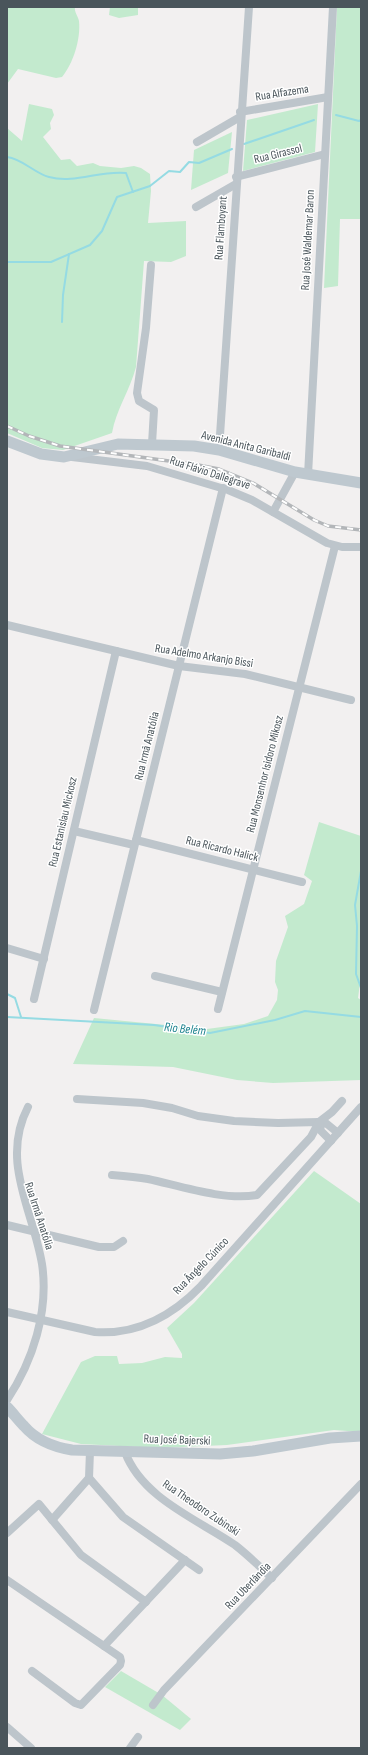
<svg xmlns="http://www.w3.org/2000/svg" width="368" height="1755" viewBox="0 0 368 1755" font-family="'Sofia Sans Condensed',sans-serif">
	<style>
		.green { fill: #c3eace }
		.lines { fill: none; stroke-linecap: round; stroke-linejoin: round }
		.stream { stroke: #95dbe3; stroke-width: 2 }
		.minor { stroke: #bdc5cb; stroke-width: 8 }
		.secondary { stroke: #bec8cf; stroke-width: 11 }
		.rail-casing { stroke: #b3b6b9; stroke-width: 3.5 }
		.rail { stroke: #fff; stroke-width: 2; stroke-dasharray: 6; stroke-linecap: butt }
		.labels { text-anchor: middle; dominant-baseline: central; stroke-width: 3; stroke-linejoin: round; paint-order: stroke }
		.street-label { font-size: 12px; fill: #4a555b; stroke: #fff }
		.water-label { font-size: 13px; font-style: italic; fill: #1b828e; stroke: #fff }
	</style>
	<rect width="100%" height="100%" fill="#f2f0f0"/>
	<g class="green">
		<path d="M7 7H75C74 12 78 16 79 21 81 39 73 64 62 77L56 78 18 69 7 84Z"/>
		<polygon points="110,7 138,7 138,15 119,18 109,15"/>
		<polygon points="337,7 361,7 361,219 340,219 338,286 324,288"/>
		<path d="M29 104 52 109 54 115 50 123 51 129 43 137 61 160 70 159 77 166 93 163 100 166 121 168 134 166 141 168 150 174 151 191 148 223 186 221V256L171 262 144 261 136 367C130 390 116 410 112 433L63 450 42 448 7 433V128L22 141Z"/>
		<polygon points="318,104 315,152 243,171 247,120"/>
		<polygon points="232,132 228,173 191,190 194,150"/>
		<polygon points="319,822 361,836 361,976 358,998 361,1000 361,1080 273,1083 237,1080 173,1067 73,1064 94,1018 207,1029 244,1024 268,1016 277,1000 278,990 275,982 276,961 288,927 285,916 304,904 312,881 304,875"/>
		<polygon points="314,1171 361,1204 361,1432 334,1430 227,1445 159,1448 81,1444 42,1434 81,1362 95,1356 117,1356 119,1364 142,1363 165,1357 182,1358 182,1354 167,1328 194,1303"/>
		<polygon points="121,1671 162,1695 191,1719 180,1730 105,1687"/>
	</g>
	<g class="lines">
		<g class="stream">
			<polyline points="336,115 359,121 361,120"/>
			<polyline points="244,144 314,120"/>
			<path d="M7 157C23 159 34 173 49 177 75 184 100 170 126 173L133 192"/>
			<polyline points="7,262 51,262 90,245 102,231 117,197 150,186 169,171 180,172 189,162 199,163 232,149"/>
			<polyline points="62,322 63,295 69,254"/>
			<polyline points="361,871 355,905 357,926 356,974 361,988"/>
			<polyline points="7,994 15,998 21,1017"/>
			<polyline points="7,1017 154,1025 210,1033 275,1020 305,1011 361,1017"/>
		</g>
		<g class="minor">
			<polyline points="240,112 328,97"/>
			<polyline points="197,142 240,117"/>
			<polyline points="236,177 325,154"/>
			<polyline points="196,207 236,184"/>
			<polyline points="151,265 146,328 137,393 139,401 154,410 152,444"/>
			<polyline points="219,450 249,7"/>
			<polyline points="72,457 147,466 228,490 252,500 327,543 342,547 361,547"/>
			<polyline points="308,475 333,7"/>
			<polyline points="273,512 295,472"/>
			<polyline points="7,625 179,666 245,674 351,700"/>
			<polyline points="74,831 134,845"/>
			<polyline points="136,840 302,882"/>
			<polyline points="7,948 44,959"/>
			<polyline points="155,976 222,992"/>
			<polyline points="34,999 116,651"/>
			<polyline points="218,1009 335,546"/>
			<polyline points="94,1010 223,488"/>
			<polyline points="77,1099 143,1103 172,1108 198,1116 234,1121 278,1123 319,1122 327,1124 338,1133"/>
			<polyline points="319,1122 321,1131 331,1141"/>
			<path d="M112 1175C124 1176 136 1177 148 1179 180 1186 225 1201 257 1195L311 1137 319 1122 332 1112 342 1101"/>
			<polyline points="7,1225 99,1247 114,1247 123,1241"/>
			<path d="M7 1312 95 1332C137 1335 172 1316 201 1286L361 1107"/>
			<path d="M7 1400C33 1361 49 1311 42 1264 33 1210 0 1161 28 1107"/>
			<path d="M125 1452C142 1498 197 1519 235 1545 248 1555 260 1567 272 1578"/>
			<polyline points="89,1478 123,1517 199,1570"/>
			<polyline points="52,1520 89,1478 90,1451"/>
			<polyline points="7,1533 39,1504 81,1555 146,1602"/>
			<polyline points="7,1580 120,1657 121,1661 120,1665 81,1705 75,1703 32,1671"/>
			<polyline points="104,1646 185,1560"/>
			<polyline points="153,1705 164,1690 361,1484"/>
			<polyline points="7,1727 31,1748"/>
			<polyline points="130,1748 138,1737"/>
		</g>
		<g class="secondary">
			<polyline points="7,441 41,454 64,457 118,444 194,446 219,450 295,472 361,483"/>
			<path d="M7 1407C13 1413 18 1420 24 1426 36 1440 53 1447 72 1450L220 1454 253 1451 330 1438 361 1436"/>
		</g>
		<defs>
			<polyline id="rail" points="7,426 29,436 60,446 198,465 219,469 253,483 314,520 328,526 361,530"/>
		</defs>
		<use href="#rail" class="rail-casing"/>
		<use href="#rail" class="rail"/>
	</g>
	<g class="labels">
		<g class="street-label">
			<text transform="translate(282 93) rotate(-9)">Rua Alfazema</text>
			<text transform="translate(278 154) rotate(-14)">Rua Girassol</text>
			<text transform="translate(221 228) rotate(-86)">Rua Flamboyant</text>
			<text transform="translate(308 240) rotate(-87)">Rua José Waldemar Baron</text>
			<text transform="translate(246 446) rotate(14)">Avenida Anita Garibaldi</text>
			<text transform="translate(210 473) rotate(18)">Rua Flávio Dallegrave</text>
			<text transform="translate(204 656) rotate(9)">Rua Adelmo Arkanjo Bissi</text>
			<text transform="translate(147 746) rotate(-76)">Rua Irmã Anatólia</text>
			<text transform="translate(265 774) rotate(-76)">Rua Monsenhor Isidoro Mikosz</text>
			<text transform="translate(63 822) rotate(-77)">Rua Estanislau Mickosz</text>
			<text transform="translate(222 849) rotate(14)">Rua Ricardo Halick</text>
			<text transform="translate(39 1216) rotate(72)">Rua Irmã Anatólia</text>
			<text transform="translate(201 1266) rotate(-46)">Rua Ângelo Cúnico</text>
			<text transform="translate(177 1440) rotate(2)">Rua José Bajerski</text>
			<text transform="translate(201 1508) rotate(34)">Rua Theodoro Zubinski</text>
			<text transform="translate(248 1586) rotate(-46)">Rua Uberlândia</text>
		</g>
		<g class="water-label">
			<text transform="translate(185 1029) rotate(6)">Rio Belém</text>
		</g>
	</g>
	<rect width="368" height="1755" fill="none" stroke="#4a555b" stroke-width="16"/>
</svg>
